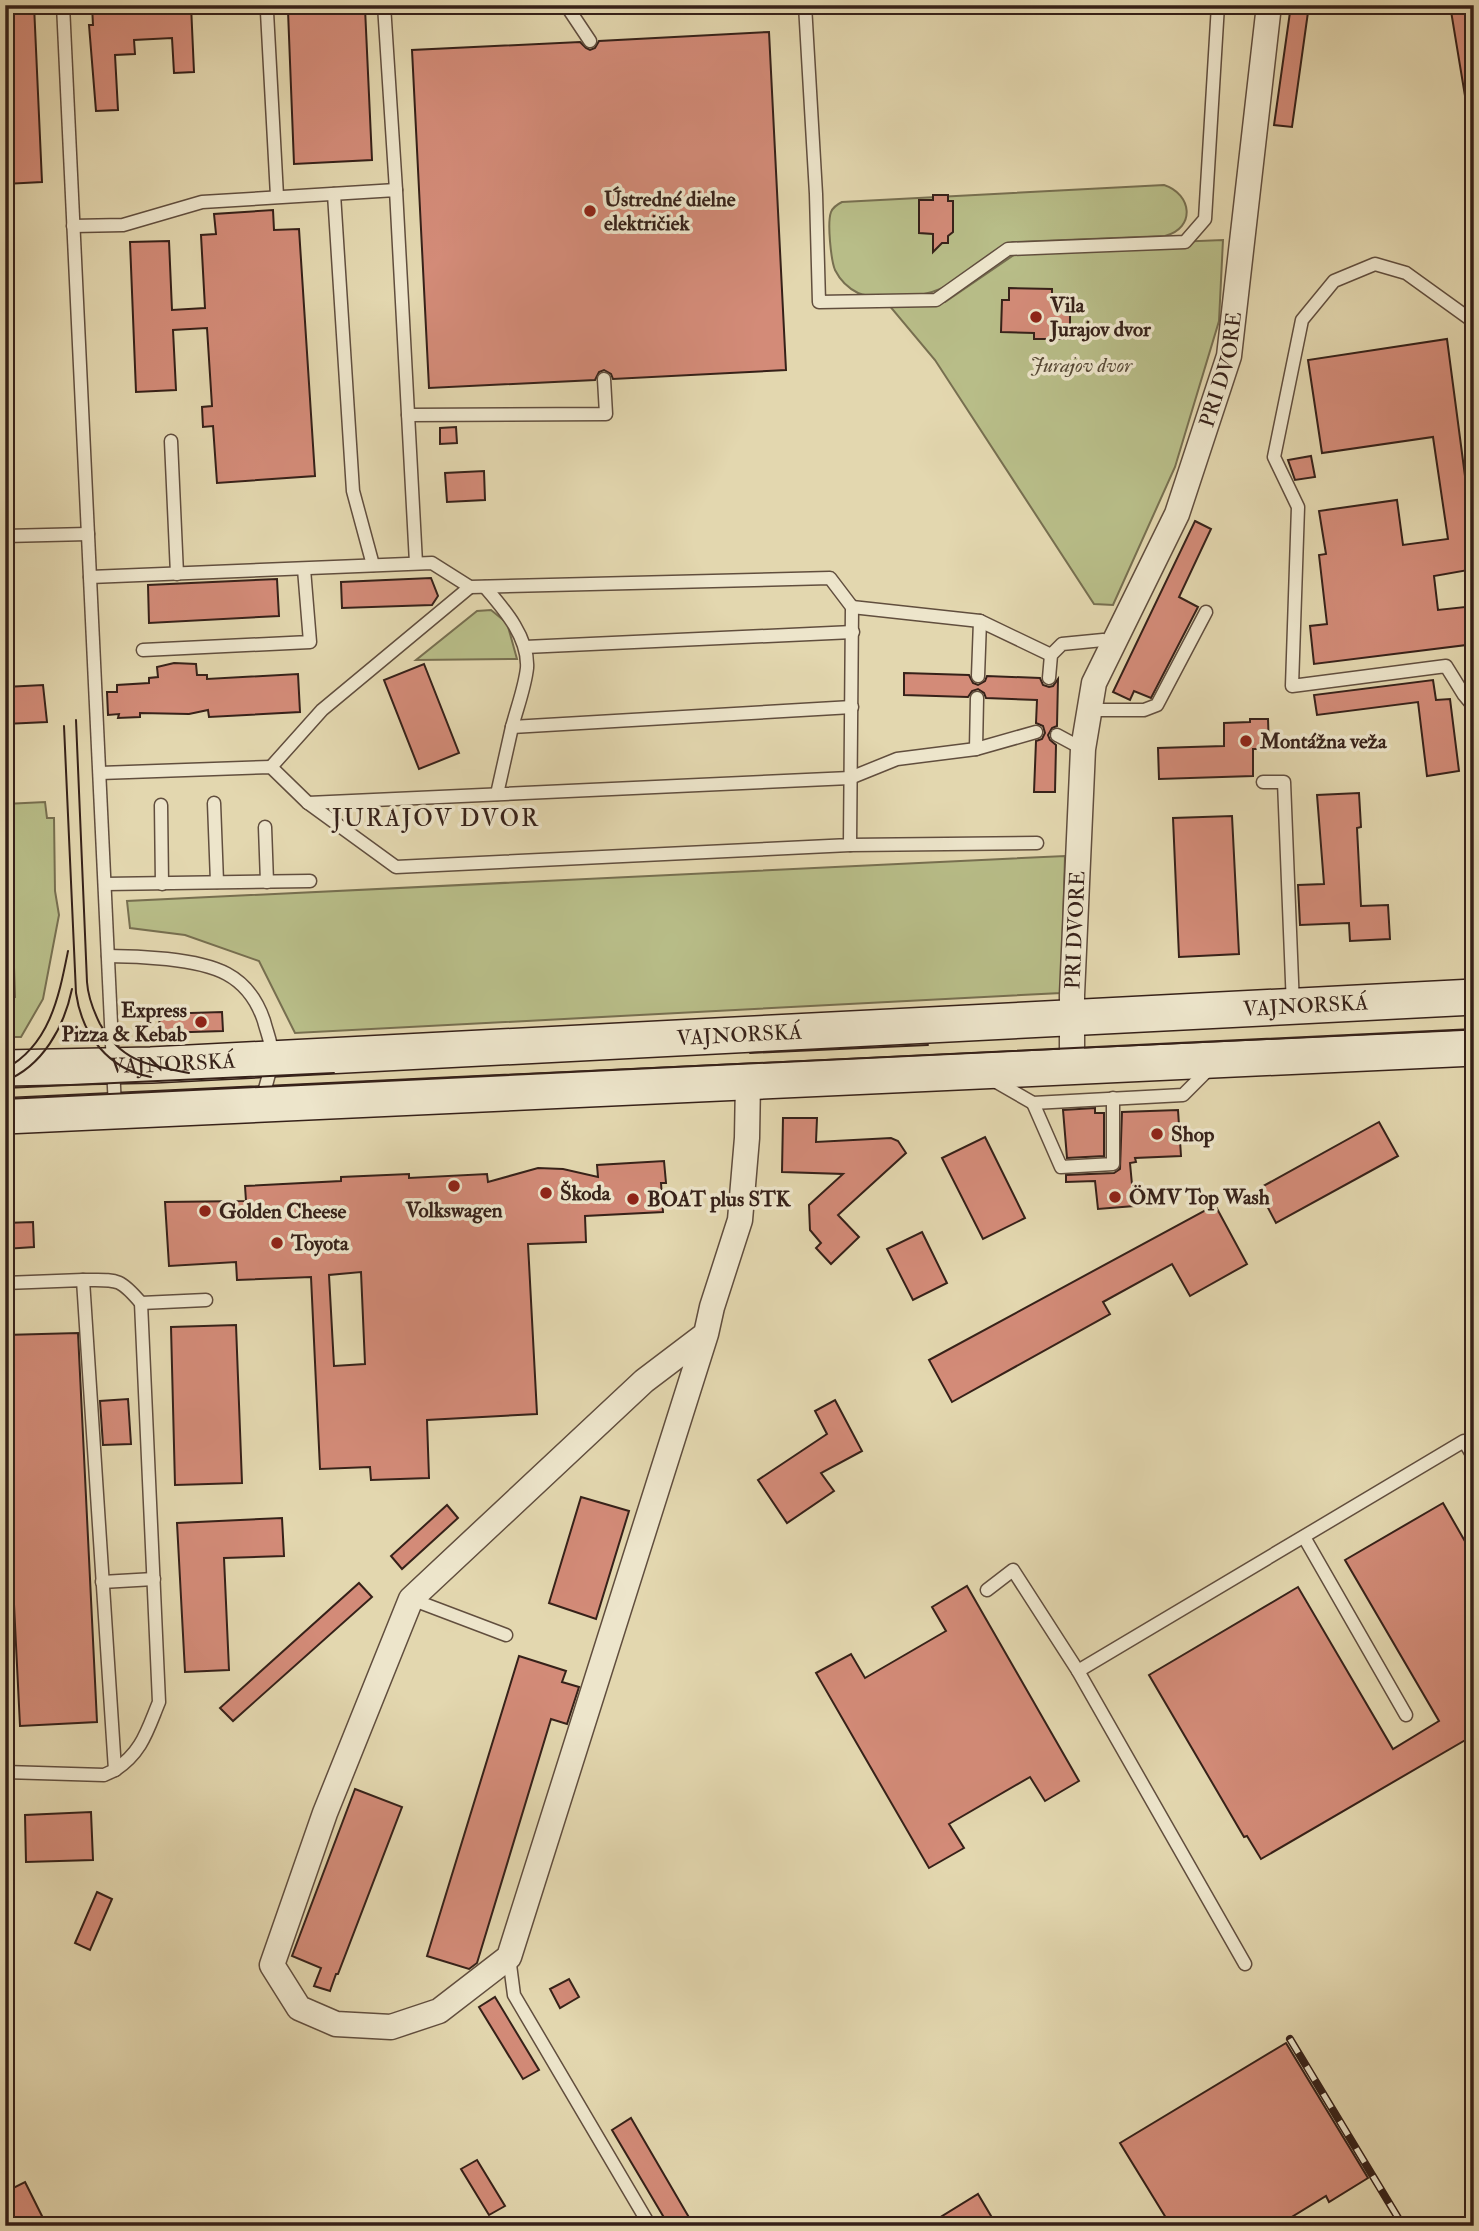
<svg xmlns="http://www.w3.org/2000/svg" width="1479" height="2231" viewBox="0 0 1479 2231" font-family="'IM FELL Double Pica',serif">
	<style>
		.green { fill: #b8bd88; stroke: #776f50; stroke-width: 2 }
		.building { fill: #d38b78; stroke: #362119; stroke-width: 2; fill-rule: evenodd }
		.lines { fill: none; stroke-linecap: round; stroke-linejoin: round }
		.service-casing { stroke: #614e3e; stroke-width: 15 }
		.minor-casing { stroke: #614e3e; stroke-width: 27 }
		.secondary-casing { stroke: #362119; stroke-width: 38 }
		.service { stroke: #ede5cb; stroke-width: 12 }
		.minor { stroke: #ede5cb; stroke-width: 24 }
		.secondary { stroke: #ede5cb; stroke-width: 35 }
		.tram { stroke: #362119; stroke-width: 2 }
		.rail-casing { stroke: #362119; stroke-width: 8 }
		.rail { stroke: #ede5cb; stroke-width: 5; stroke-dasharray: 16; stroke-linecap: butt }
		.poi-dot { fill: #8f2418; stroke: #ede5cb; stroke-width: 2.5 }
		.labels { text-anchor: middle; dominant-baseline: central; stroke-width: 7; stroke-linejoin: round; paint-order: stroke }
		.poi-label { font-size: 21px; font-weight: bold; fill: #362119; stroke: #ede5cb; text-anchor: start }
		.park-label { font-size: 21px; font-style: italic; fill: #564835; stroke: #ede5cb }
		.street-label { font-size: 21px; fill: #362119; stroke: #ede5cb }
		.quarter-label { font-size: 24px; letter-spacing: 2px; fill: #362119; stroke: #ede5cb }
	</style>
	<rect width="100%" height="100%" fill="#e3d7af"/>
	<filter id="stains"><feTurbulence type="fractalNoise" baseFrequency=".00286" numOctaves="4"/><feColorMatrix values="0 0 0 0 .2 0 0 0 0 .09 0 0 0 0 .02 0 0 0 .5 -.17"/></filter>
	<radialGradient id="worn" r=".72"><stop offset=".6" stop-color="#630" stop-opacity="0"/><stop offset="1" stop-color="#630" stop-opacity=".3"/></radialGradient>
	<g class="green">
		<path d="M1164 185C1192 194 1196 228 1165 236L1013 242C978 255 957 292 916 295 903 296 868 298 858 293 848 288 840 280 835 270 831 260 827 223 831 212 833 207 838 204 842 202Z"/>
		<polygon points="1223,240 1219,321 1175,467 1113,605 1094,604 935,360 888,304 945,302 1024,248"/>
		<polygon points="491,610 507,623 517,659 416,660 477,611"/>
		<polygon points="45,802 47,818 54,818 55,891 59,915 43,999 21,1037 5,1037 5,997 15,997 11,878 5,877 5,804"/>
		<polygon points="1065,856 1061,993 295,1033 259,961 185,935 130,928 127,901"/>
	</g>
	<g class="building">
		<polygon points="5,5 34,5 42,182 5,184"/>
		<polygon points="92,5 191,5 194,72 174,73 172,38 134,40 135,54 115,55 118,110 96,111 89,25 93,25"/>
		<polygon points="1291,5 1309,5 1292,127 1274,125"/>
		<polygon points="1450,5 1474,5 1474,95 1465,96"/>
		<polygon points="365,8 372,160 294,164 288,11"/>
		<polygon points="769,32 786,370 613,379 611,374 604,370 599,372 595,380 429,388 412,50 580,42 586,48 590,50 595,48 599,41"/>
		<polygon points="933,195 948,195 948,201 953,201 953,232 948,236 948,243 942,243 933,252 933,234 919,233 919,200 933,200"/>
		<polygon points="273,210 274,230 299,229 315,476 217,483 213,426 203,427 202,407 212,406 207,328 173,330 176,390 136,392 130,242 169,241 172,310 205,308 201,235 216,234 214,214"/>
		<polygon points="1009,288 1052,289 1052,300 1070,301 1070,339 1034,339 1034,333 1001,332 1002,300 1009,300"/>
		<polygon points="1447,339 1465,476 1474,474 1474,569 1434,576 1438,610 1474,606 1474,644 1314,664 1310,626 1327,624 1319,555 1326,554 1319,511 1397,500 1403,545 1448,539 1433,437 1322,453 1308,360"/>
		<polygon points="456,427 457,443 440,444 440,428"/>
		<polygon points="1311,456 1315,477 1295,480 1288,460"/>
		<polygon points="484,471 485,500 447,502 445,473"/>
		<polygon points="1195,521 1211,529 1179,597 1198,607 1151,698 1134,691 1130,700 1113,692"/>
		<polygon points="431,578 438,596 432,605 342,608 341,582"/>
		<polygon points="277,579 279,616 149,623 148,585"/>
		<polygon points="174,663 196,664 197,675 207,675 207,679 298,674 300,712 209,717 208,710 189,714 140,713 140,717 118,718 119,714 108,715 107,692 117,692 117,685 149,683 149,678 158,677 157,667"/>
		<polygon points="424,664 459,753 419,769 384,680"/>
		<polygon points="904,673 969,675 973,683 978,685 985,681 987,676 1040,678 1043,685 1049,687 1053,686 1058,679 1057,726 1052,728 1048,735 1050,740 1056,745 1055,792 1034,792 1036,741 1042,739 1045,733 1043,726 1036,723 1037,700 986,698 984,693 978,689 972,691 968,697 904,695"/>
		<polygon points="1433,680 1436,700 1450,699 1459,771 1427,776 1418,702 1317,715 1314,695"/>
		<polygon points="43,685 47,722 5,724 5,687"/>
		<polygon points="1250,719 1268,719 1269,749 1253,749 1253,776 1159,779 1158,748 1224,746 1224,723 1250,722"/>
		<polygon points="1359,793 1361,827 1357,828 1361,906 1388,905 1390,939 1350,941 1349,923 1300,925 1298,885 1324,884 1317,795"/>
		<polygon points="1232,816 1239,954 1179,957 1173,818"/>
		<polygon points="222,1012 223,1031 160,1033 159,1014"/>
		<polygon points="1095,1108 1095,1113 1104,1113 1104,1156 1067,1158 1063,1110"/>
		<polygon points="1178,1110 1181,1156 1135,1158 1136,1162 1130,1163 1134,1206 1098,1209 1095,1181 1066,1182 1066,1175 1114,1173 1120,1169 1122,1112"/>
		<polygon points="783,1118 817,1118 816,1142 891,1138 898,1141 906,1153 838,1215 859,1237 831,1264 816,1248 821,1243 810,1230 809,1205 843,1174 782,1172"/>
		<polygon points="1379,1122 1398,1156 1276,1223 1258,1189"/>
		<polygon points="985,1137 1025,1218 983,1239 942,1158"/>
		<path d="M664 1161 666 1183H661L663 1212 585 1216 586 1242 528 1244 537 1414 427 1420 429 1478 371 1480 370 1467 320 1469 311 1277 237 1280 236 1262 169 1266 165 1202 246 1201 245 1186 341 1181V1177L409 1174V1178L487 1174 488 1182 538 1168 563 1169 598 1177 597 1165ZM361 1272 365 1364 334 1366 329 1275Z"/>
		<polygon points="1215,1205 1247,1264 1190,1296 1172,1264 1103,1302 1110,1314 952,1402 929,1360"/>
		<polygon points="33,1222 34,1247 5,1249 5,1223"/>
		<polygon points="922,1232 947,1283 913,1300 887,1249"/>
		<polygon points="236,1325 242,1483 175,1485 171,1327"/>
		<polygon points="78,1333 97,1722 20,1726 5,1422 5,1335"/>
		<polygon points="128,1399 131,1444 103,1445 100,1401"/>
		<polygon points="835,1400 862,1451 821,1473 834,1491 787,1523 758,1480 827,1434 815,1411"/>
		<polygon points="581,1497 629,1511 596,1619 549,1603"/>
		<polygon points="1443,1503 1474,1557 1474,1735 1261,1859 1247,1836 1244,1837 1149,1675 1298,1587 1393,1749 1439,1721 1345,1560"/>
		<polygon points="447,1505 458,1518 402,1569 391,1556"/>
		<polygon points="282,1518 284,1556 224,1558 229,1670 185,1672 177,1523"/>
		<polygon points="359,1583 372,1597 233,1721 220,1708"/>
		<polygon points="967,1586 1079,1781 1045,1801 1030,1777 949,1824 964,1848 929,1868 816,1673 851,1654 865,1678 946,1631 932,1607"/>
		<polygon points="519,1656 566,1671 562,1682 579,1687 567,1724 551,1719 477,1963 469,1969 427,1956"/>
		<polygon points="355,1789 402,1807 338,1974 336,1974 330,1991 314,1986 321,1968 292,1956"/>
		<polygon points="91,1812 93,1860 26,1862 25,1815"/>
		<polygon points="97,1892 112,1899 90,1950 75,1943"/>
		<polygon points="569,1979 579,1997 560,2008 550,1989"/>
		<polygon points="495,1997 539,2070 523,2079 479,2007"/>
		<polygon points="1286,2043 1368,2178 1329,2202 1326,2196 1277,2226 1171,2226 1120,2143"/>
		<polygon points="631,2118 694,2226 669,2226 612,2130"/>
		<polygon points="477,2160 505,2206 489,2215 461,2169"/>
		<polygon points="25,2182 47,2226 5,2226 5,2192"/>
		<polygon points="978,2194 997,2226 926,2226"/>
	</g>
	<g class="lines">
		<defs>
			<g id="service">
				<polyline points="63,5 115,1108"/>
				<polyline points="269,5 267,12 277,196"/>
				<polyline points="384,5 396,190"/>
				<polyline points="566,5 590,41"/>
				<polyline points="805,5 816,194 819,302 936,300 1008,249 1185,242 1205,219 1218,5"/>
				<polyline points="334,194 353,491 373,565"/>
				<polyline points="73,226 123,225 202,202 396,190 416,563"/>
				<polyline points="1474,322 1406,273 1375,264 1334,281 1302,320 1274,457 1298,507 1292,686 1446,666 1464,695 1474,707"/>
				<polyline points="408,415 606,414 604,379"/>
				<polyline points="171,441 177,574"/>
				<polyline points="5,536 88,534"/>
				<polyline points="90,577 432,563 470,587 830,578 852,607 850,845 396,867 308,803 271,767 100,773"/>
				<path d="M485 587C503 608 529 637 527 668 525 687 517 708 512 727"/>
				<polyline points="852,607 980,621 978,676"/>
				<polyline points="980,621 1051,655"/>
				<polyline points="525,647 853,632"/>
				<polyline points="143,650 310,642 304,569"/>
				<polyline points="1049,678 1051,655 1062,644 1103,640 1113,643"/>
				<polyline points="1089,710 1144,710 1157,705 1206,612"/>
				<polyline points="1057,735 1083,749"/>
				<polyline points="976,749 977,698"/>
				<polyline points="271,767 322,710 470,587"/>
				<polyline points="1263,782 1284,782 1293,1006"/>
				<polyline points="497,794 512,727 852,707"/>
				<polyline points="214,803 217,882"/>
				<polyline points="308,803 850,778 897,759 976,749 1036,732"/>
				<polyline points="161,805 162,884"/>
				<polyline points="265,827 267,882"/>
				<polyline points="850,845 1037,843"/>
				<polyline points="105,884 310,881"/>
				<polyline points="5,930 6,930"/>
				<path d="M108 956C128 956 147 957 167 959 213 964 248 973 264 1021 267 1033 273 1046 272 1058 271 1071 265 1087 262 1100"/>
				<polyline points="993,1080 1033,1103 1183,1095 1210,1068"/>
				<polyline points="1033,1103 1061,1167 1113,1164 1113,1098"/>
				<path d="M83 1280C117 1280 119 1277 141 1303L206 1300"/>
				<polyline points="5,1283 83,1280 115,1770 104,1775 5,1772"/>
				<polyline points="1304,1537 1406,1715"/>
				<polyline points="102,1582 154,1579"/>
				<polyline points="987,1590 1013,1570 1078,1671"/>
				<polyline points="411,1599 506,1635"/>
				<polyline points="5,1751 5,1773"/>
				<path d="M115 1770C142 1752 147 1731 159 1702L141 1303"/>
				<polyline points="509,1957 514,1995 650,2226"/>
				<polyline points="1245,1964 1078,1671 1464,1441 1474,1458"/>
			</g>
			<g id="minor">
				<path id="s1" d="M1072 1066V995L1083 749 1094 683 1177 514 1229 356 1269 5"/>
				<polyline points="706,1334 509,1957 439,2011 391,2027 336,2024 299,2008 272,1965 325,1813 411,1599 644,1381 706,1334 712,1307 740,1220 747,1138 748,1081"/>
			</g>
			<g id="secondary">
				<path id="s2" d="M5 1068 151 1065 1474 997"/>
				<polyline points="5,1116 1474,1048"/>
			</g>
		</defs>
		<use href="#service" class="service-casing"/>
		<use href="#minor" class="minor-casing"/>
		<use href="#secondary" class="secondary-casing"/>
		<use href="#service" class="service"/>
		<use href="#minor" class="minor"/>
		<use href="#secondary" class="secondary"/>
		<g class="tram">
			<path d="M76 720 87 982C88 997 93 1010 100 1024 122 1062 148 1065 189 1073"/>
			<path d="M64 726 76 993C82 1035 108 1069 151 1077"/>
			<polyline points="750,1053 928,1045"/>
			<path d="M5 1069C50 1045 59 996 68 951"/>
			<path d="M5 1081C43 1066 64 1027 72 989"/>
			<polyline points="5,1088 334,1073"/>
			<polyline points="5,1099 1474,1029"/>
		</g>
		<defs>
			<polyline id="rail" points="1290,2039 1403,2226"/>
		</defs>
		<use href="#rail" class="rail-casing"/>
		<use href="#rail" class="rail"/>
	</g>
	<g class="poi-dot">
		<circle cx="590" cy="211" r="7"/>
		<circle cx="1036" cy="317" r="7"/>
		<circle cx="1246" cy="741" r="7"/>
		<circle cx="201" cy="1022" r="7"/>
		<circle cx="1157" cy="1134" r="7"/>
		<circle cx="454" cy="1186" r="7"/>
		<circle cx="546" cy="1193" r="7"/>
		<circle cx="1115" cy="1197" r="7"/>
		<circle cx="633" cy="1199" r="7"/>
		<circle cx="205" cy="1211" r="7"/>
		<circle cx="277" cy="1243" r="7"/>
	</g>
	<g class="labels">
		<g class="poi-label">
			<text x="604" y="199">Ústredné dielne<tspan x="604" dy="24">električiek</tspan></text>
			<text x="1050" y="305">Vila<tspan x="1050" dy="24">Jurajov dvor</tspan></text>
			<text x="1260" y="741">Montážna veža</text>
			<text x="187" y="1010" text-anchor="end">Express<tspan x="187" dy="24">Pizza &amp; Kebab</tspan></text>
			<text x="1171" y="1134">Shop</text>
			<text x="560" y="1193">Škoda</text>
			<text x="1129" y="1197">ÖMV Top Wash</text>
			<text x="647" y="1199">BOAT plus STK</text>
			<text x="454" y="1210" text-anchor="middle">Volkswagen</text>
			<text x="219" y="1211">Golden Cheese</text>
			<text x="291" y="1243">Toyota</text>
		</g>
		<g class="park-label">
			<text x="1081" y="365">Jurajov dvor</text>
		</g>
		<g class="street-label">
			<text stroke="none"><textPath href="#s1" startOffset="724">PRI DVORE</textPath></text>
			<text stroke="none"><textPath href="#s1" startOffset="136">PRI DVORE</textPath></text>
			<text stroke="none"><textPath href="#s2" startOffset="1302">VAJNORSKÁ</textPath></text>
			<text stroke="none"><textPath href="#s2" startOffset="735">VAJNORSKÁ</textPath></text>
			<text stroke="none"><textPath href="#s2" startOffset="168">VAJNORSKÁ</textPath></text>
		</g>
		<g class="quarter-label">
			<text x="436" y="818">JURAJOV DVOR</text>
		</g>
	</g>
	<rect width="1479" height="2231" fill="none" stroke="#e3d7af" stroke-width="28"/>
	<rect x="7" y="7" width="1465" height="2217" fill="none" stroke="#362119" stroke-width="3.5"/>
	<rect x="14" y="14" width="1451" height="2203" fill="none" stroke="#362119" stroke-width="2"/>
	<rect width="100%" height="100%" filter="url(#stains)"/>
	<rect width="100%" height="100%" fill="url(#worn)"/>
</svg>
